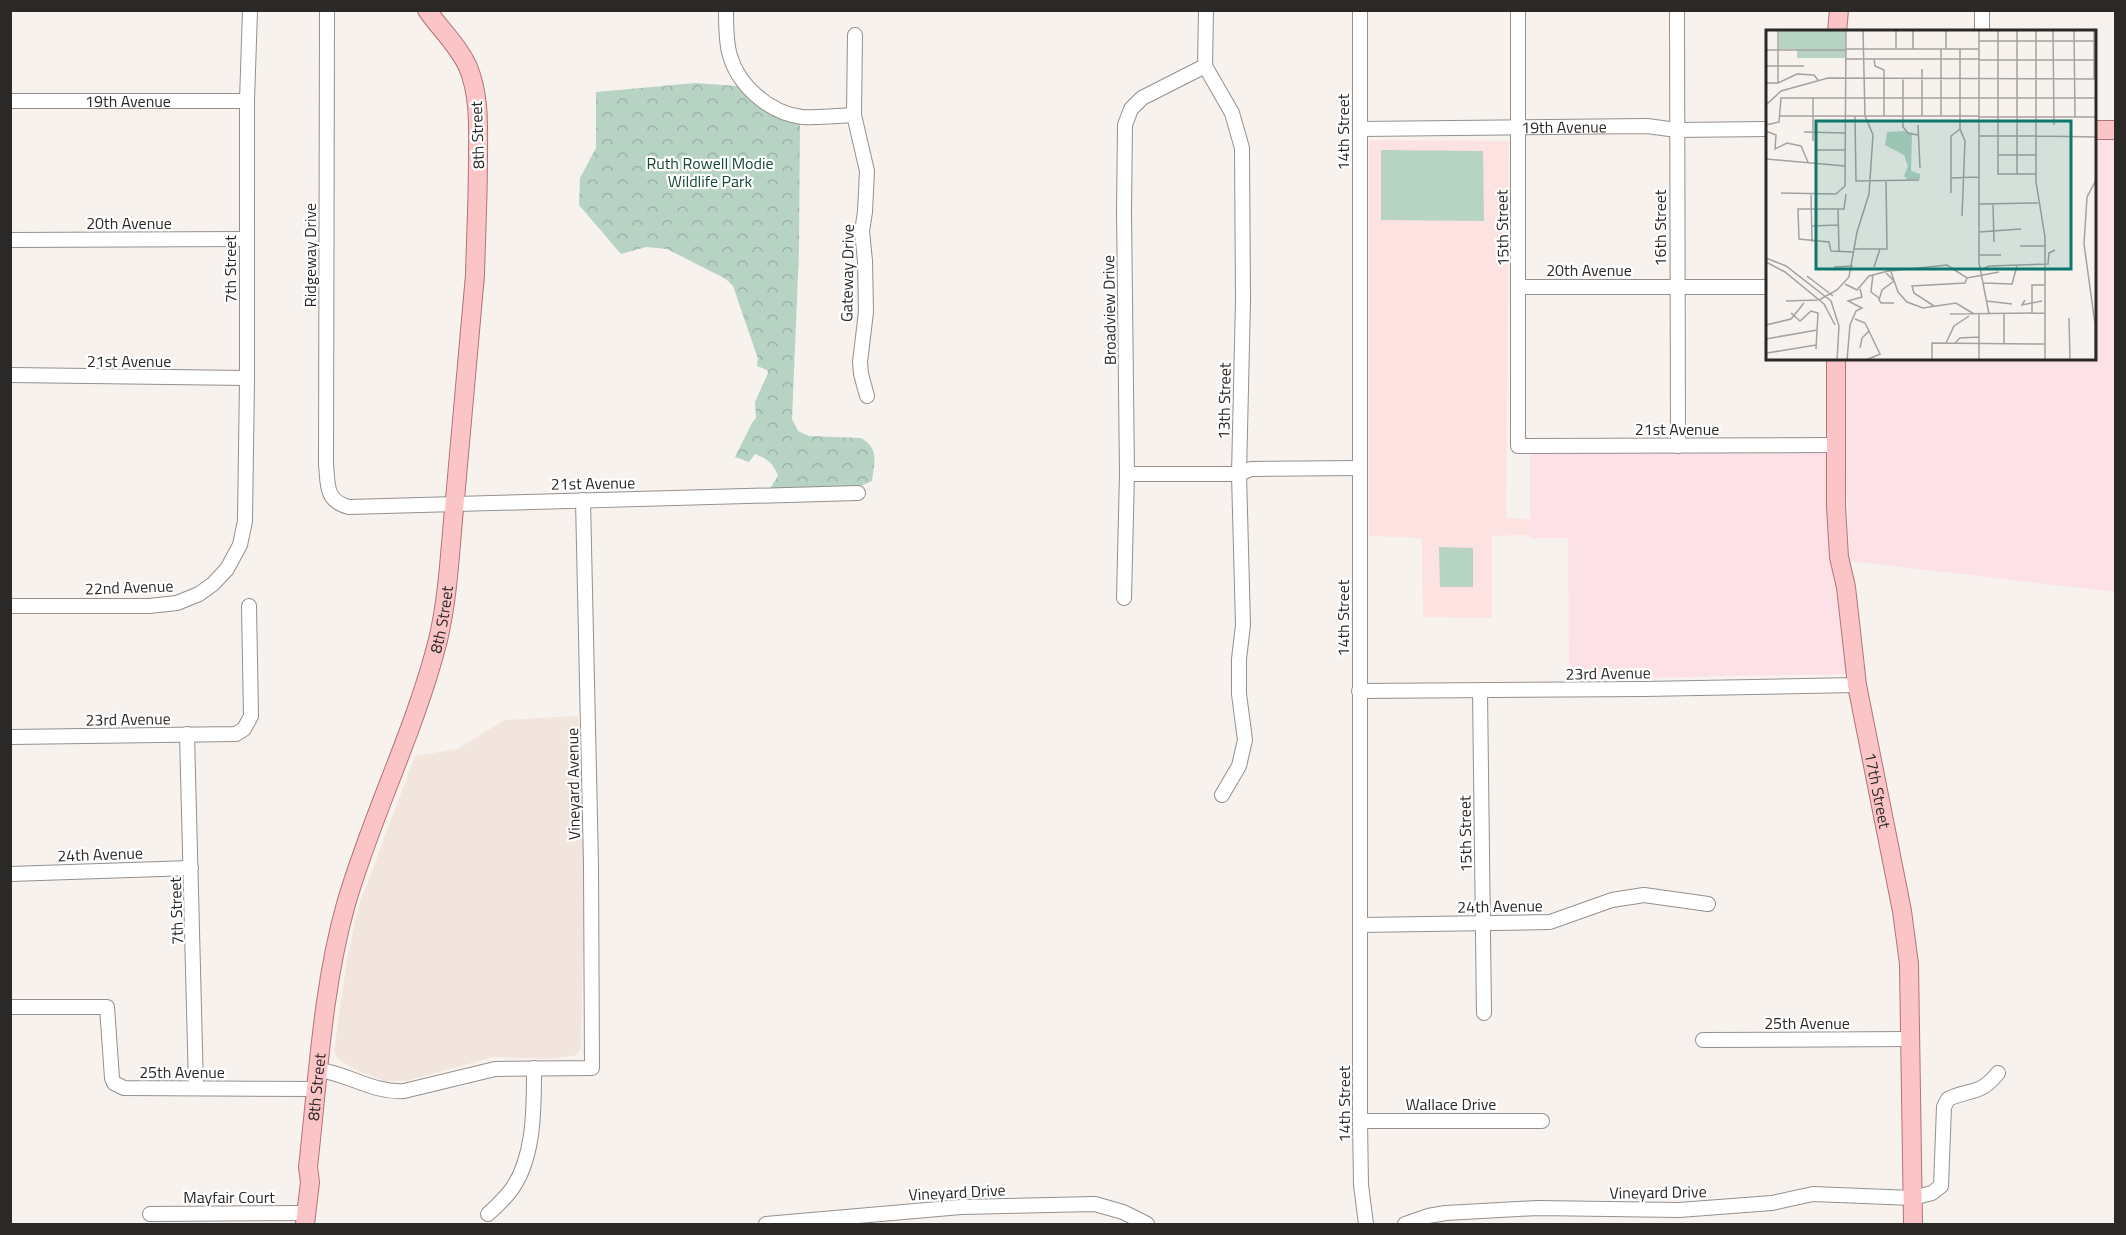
<svg xmlns="http://www.w3.org/2000/svg" width="2126" height="1235" viewBox="0 0 2126 1235" font-family="'Titillium Web',sans-serif">
	<style>
		.commercial { fill: #fce1e7 }
		.education { fill: #fde2e2 }
		.built { fill: #f2e5dd }
		.park { fill: url(#park-crowns) }
		.pitch { fill: #b6d3c4 }
		.lines { fill: none; stroke-linecap: round; stroke-linejoin: round }
		.minor-casing { stroke: #95908d; stroke-width: 16 }
		.major-casing { stroke: #b17477; stroke-width: 20 }
		.minor { stroke: #fff; stroke-width: 14 }
		.major { stroke: #fbc4c7; stroke-width: 18 }
		.labels { text-anchor: middle; dominant-baseline: central; stroke-width: 4.5; stroke-linejoin: round; paint-order: stroke }
		.street-label { font-size: 16px; fill: #2b2928; stroke: #fff }
		.park-label { font-size: 16px; fill: #134a35; stroke: #fff }
		.inset-road { fill: none; stroke: #a5a29f; stroke-width: 1.5 }
		.view { fill: #0f766e; fill-opacity: 0.15; stroke: #0f766e; stroke-width: 3 }
		.inset-edge { fill: none; stroke: #2b2928; stroke-width: 3 }
	</style>
	<defs>
		<pattern id="park-crowns" width="20" height="18" patternUnits="userSpaceOnUse" patternTransform="scale(1.5)"><rect width="20" height="18" fill="#b6d3c4"/><path d="M2 6a3 3 0 1 1 6 0M12 15a3 3 0 1 1 6 0" fill="none" stroke="#9db5a8"/></pattern>
	</defs>
	<rect width="100%" height="100%" fill="#f7f2ee"/>
	<g class="commercial">
		<polygon points="2095,135 2115,135 2115,592 1850,561 1845,449 1844,359 2094,358"/>
		<polygon points="1836,445 1856,674 1569,679 1568,538 1530,538 1530,446"/>
	</g>
	<polygon class="education" points="1369,140 1509,141 1506,518 1530,519 1530,535 1492,536 1492,618 1423,617 1422,538 1369,536"/>
	<polygon class="built" points="578,716 585,846 581,1049 576,1055 554,1059 493,1057 406,1081 385,1081 358,1071 337,1058 334,1050 347,960 358,908 415,756 457,749 505,720"/>
	<path class="park" d="M696 83 736 86 800 121 799 250 792 419 798 431 809 436 861 438C880 449 874 462 872 481L858 487 769 490 778 476C773 463 768 459 755 454L749 462 735 457 752 423 756 418 755 402 768 373 767 370 757 366 758 359 733 286 726 279 667 249 646 247 621 254 579 205 580 178 596 148V92Z"/>
	<g class="pitch">
		<polygon points="1381,150 1483,151 1484,221 1381,220"/>
		<polygon points="1439,547 1473,548 1473,587 1440,587"/>
	</g>
	<g class="lines">
		<defs>
			<g id="minor">
				<path d="M327 10 326 464C328 485 325 501 349 507L858 493"/>
				<path d="M726 10C726 25 726 39 729 52 737 85 769 113 802 117 819 118 837 116 854 115"/>
				<polyline points="1206,10 1205,66 1232,113 1242,148 1243,301 1239,474 1243,625 1239,659 1239,694 1245,740 1239,766 1222,795"/>
				<polyline points="1360,10 1360,1121 1361,1185 1366,1224"/>
				<polyline points="1518,10 1518,446 1836,445"/>
				<polyline points="1677,10 1678,446"/>
				<polyline points="1982,32 1982,10"/>
				<polyline points="855,35 854,115 867,171 865,212 862,231 865,261 866,312 860,362 861,374 867,396"/>
				<path id="s1" d="M10 101H247"/>
				<path id="s2" d="M1360 129 1647 126 1677 130 1768 129"/>
				<polyline points="10,240 247,239"/>
				<polyline points="1519,287 1768,287"/>
				<polyline points="10,375 247,378"/>
				<polyline points="1127,474 1239,474 1251,469 1360,468"/>
				<polyline points="1124,598 1127,474 1124,210 1125,125 1131,109 1142,98 1205,66"/>
				<polyline points="10,606 149,606 177,603 199,594 213,584 227,569 240,545 245,521 247,378 247,101 250,10"/>
				<polyline points="1359,691 1644,689 1857,685"/>
				<polyline points="1480,691 1484,1013"/>
				<polyline points="187,734 196,1087"/>
				<polyline points="10,737 236,734 244,729 251,716 249,606"/>
				<polyline points="10,874 191,868"/>
				<polyline points="1360,925 1550,922 1612,900 1644,895 1708,904"/>
				<polyline points="10,1007 107,1007 112,1078 114,1083 124,1088 317,1089"/>
				<polyline points="1703,1040 1912,1039"/>
				<path d="M319 1070C349 1074 373 1093 404 1091L495 1069 592 1068 591 864 583 500"/>
				<polyline points="1360,1121 1542,1121"/>
				<polyline points="150,1214 307,1213"/>
				<path d="M488 1214C495 1208 502 1201 508 1194 535 1162 534 1108 534 1068"/>
				<polyline points="766,1224 961,1207 1095,1204 1123,1212 1147,1224"/>
				<path d="M1405 1224 1428 1216 1446 1213 1537 1208 1679 1210 1772 1203 1813 1194 1913 1198 1932 1193 1941 1186 1944 1107 1948 1099C1972 1088 1979 1096 1998 1073"/>
			</g>
			<g id="major">
				<polyline points="1837,32 1839,10"/>
				<polyline points="2094,130 2116,130"/>
				<path id="s3" d="M1836 358V506L1839 557 1846 587 1857 685 1902 911 1909 964 1913 1224"/>
				<path id="s4" d="M305 1224 310 1182 308 1167C318 1080 322 989 346 904 372 814 415 731 438 640 449 593 450 546 455 499 462 424 468 349 475 275 476 236 478 197 478 158 478 128 480 96 468 67 458 45 440 29 427 10"/>
			</g>
		</defs>
		<use href="#minor" class="minor-casing"/>
		<use href="#major" class="major-casing"/>
		<use href="#minor" class="minor"/>
		<use href="#major" class="major"/>
	</g>
	<g class="labels">
		<g class="street-label">
			<text stroke="none"><textPath href="#s1" startOffset="118">19th Avenue</textPath></text>
			<text stroke="none"><textPath href="#s2" startOffset="204">19th Avenue</textPath></text>
			<text transform="translate(1343 132) rotate(-90)">14th Street</text>
			<text transform="translate(477 135) rotate(-92)">8th Street</text>
			<text x="129" y="223">20th Avenue</text>
			<text transform="translate(1502 228) rotate(-91)">15th Street</text>
			<text transform="translate(1660 228) rotate(-90)">16th Street</text>
			<text transform="translate(310 255) rotate(-90)">Ridgeway Drive</text>
			<text transform="translate(230 269) rotate(-90)">7th Street</text>
			<text x="1589" y="270">20th Avenue</text>
			<text transform="translate(847 273) rotate(-89)">Gateway Drive</text>
			<text transform="translate(1109 310) rotate(-91)">Broadview Drive</text>
			<text x="129" y="361">21st Avenue</text>
			<text transform="translate(1224 401) rotate(-89)">13th Street</text>
			<text x="1677" y="429">21st Avenue</text>
			<text transform="translate(593 483) rotate(-1)">21st Avenue</text>
			<text transform="translate(129 587) rotate(-2)">22nd Avenue</text>
			<text transform="translate(1343 618) rotate(-90)">14th Street</text>
			<text stroke="none"><textPath href="#s4" startOffset="624">8th Street</textPath></text>
			<text transform="translate(1608 673) rotate(-1)">23rd Avenue</text>
			<text transform="translate(128 719) rotate(-1)">23rd Avenue</text>
			<text transform="translate(573 784) rotate(-91)">Vineyard Avenue</text>
			<text stroke="none"><textPath href="#s3" startOffset="436">17th Street</textPath></text>
			<text transform="translate(1465 834) rotate(-91)">15th Street</text>
			<text transform="translate(100 854) rotate(-2)">24th Avenue</text>
			<text transform="translate(1500 906) rotate(-1)">24th Avenue</text>
			<text transform="translate(176 911) rotate(-92)">7th Street</text>
			<text x="1807" y="1023">25th Avenue</text>
			<text x="182" y="1072">25th Avenue</text>
			<text stroke="none"><textPath href="#s4" startOffset="138">8th Street</textPath></text>
			<text transform="translate(1344 1104) rotate(-90)">14th Street</text>
			<text x="1451" y="1104">Wallace Drive</text>
			<text transform="translate(957 1192) rotate(-3)">Vineyard Drive</text>
			<text transform="translate(1658 1192) rotate(-1)">Vineyard Drive</text>
			<text x="229" y="1197">Mayfair Court</text>
		</g>
		<g class="park-label">
			<text x="710" y="163">Ruth Rowell Modie<tspan x="710" dy="18">Wildlife Park</tspan></text>
		</g>
	</g>
	<g transform="translate(1766 30)">
		<rect width="330" height="330" fill="#f7f2ee"/>
		<path d="M13 0H79V28H31V19H13Z" fill="#b6d3c4"/>
		<path d="M138 101 146 105 145 141 154 144V149L142 150 138 146 142 136 138 125 119 115 121 102Z" fill="#b6d3c4"/>
		<path class="inset-road" d="M147 0V19M180 0V19M213 0V233L223 284M232 0V144H270M270 0V152L279 207V330M287 0 288 95M308 0 309 87M328 0V49M213 11H330M80 19H213M130 19V0M175 19V86M194 19V99L199 111 196 186M0 20H80M80 29H213M108 29 109 36 118 40V86M213 30H330M0 36H38M156 39V86M31 44 48 45 52 50M137 48V97L142 103 152 105M0 53H12L31 44M12 53V0M47 68V111M0 75 15 61 62 48 330 49M14 86H213M89 86 90 151 153 150M213 87H330M0 95 13 92 15 68H330M152 95 154 138M0 101 10 105 9 119 21 113 35 116 42 132M38 102 79 103M213 106H270M270 106 330 107M49 120H79M232 125H270M0 129 79 136M251 144V0M185 148 213 147M15 163 70 164 79 156 80 0M185 163V106L194 99M45 164 46 212M80 164 78 179H32L33 209 63 212 65 221 88 222M213 174 272 173M227 174 228 212M72 179 73 221M46 196 73 195M213 202 255 199M254 216H279M88 219H121L120 151M213 225H235M0 228 20 236 65 271 73 296 71 330M0 232 19 242 58 274 69 295M68 237 87 236M108 237 114 219M214 240 223 236 282 234 283 223 289 220M124 241 181 235 201 248 233 242M125 242 132 262 141 272 157 278 190 273 208 284M120 243 128 251 116 260 113 270 115 273H128M107 244 105 262 113 268M41 246 67 266M217 253 246 254 251 236M79 254 91 260 103 246 126 240M53 270 71 260 83 247 91 202 103 164 107 105 99 86 97 0M259 270 256 275 276 271M20 271 52 270M220 271 246 274M168 276 148 263 146 256 199 253 201 248M25 283 34 291 45 281 52 283 50 319M266 283V255H279M184 284 279 283M238 284V314M303 288 304 330M89 289 99 293 114 324 100 330M0 295 25 289 38 273M0 309 51 300M180 313 188 296 203 286M189 313 194 308 213 307M94 318 96 308 103 301M1 323 50 315M81 330 84 295 90 281 96 278 82 271 96 267 94 259M166 330V313L279 314M213 330V284M329 330V294L318 214 321 167 330 150"/>
		<path class="view" d="M50 91H305V239H50Z"/>
		<rect width="330" height="330" class="inset-edge"/>
	</g>
	<rect width="2126" height="1235" fill="none" stroke="#2b2928" stroke-width="24"/>
</svg>
